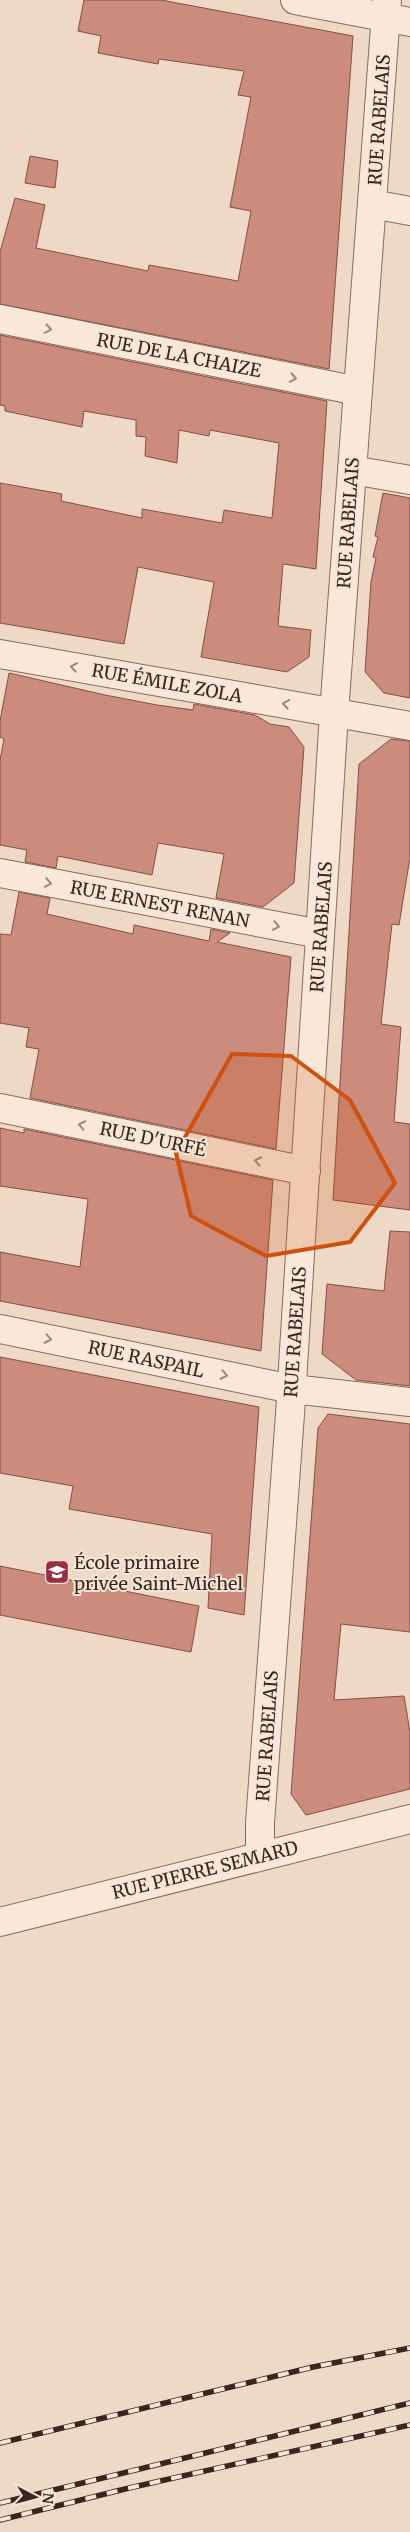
<svg xmlns="http://www.w3.org/2000/svg" width="410" height="2532" viewBox="0 0 410 2532" font-family="Merriweather,serif">
	<style>
		.building { fill: #cb8b7d; stroke: #884d42 }
		.lines { fill: none; stroke-linecap: round; stroke-linejoin: round }
		.minor-casing { stroke: #89695c; stroke-width: 30 }
		.minor { stroke: #f9e8da; stroke-width: 28 }
		.rail-casing { stroke: #3a2620; stroke-width: 5.5 }
		.rail { stroke: #f5e5d6; stroke-width: 4; stroke-dasharray: 11; stroke-linecap: butt }
		.oneway { stroke: #9a877d }
		.marked { fill: #ce510f; fill-opacity: 0.2; stroke: #ce510f; stroke-width: 4; stroke-linejoin: round }
		.labels { text-anchor: middle; dominant-baseline: central; stroke-width: 4; stroke-linejoin: round; paint-order: stroke }
		.street-label { font-size: 18px; fill: #3a2620; stroke: #f5e5d6 }
		.poi-label { font-size: 18px; fill: #3a2620; stroke: #f5e5d6; text-anchor: start }
	</style>
	<rect width="100%" height="100%" fill="#eed9c6"/>
	<g class="building">
		<polygon points="84,0 161,0 353,36 329,369 0,304 0,252 15,198 45,205 36,248 148,271 149,265 238,281 251,211 230,207 251,97 238,95 244,71 159,59 158,64 98,53 101,36 78,31"/>
		<polygon points="30,156 58,161 55,188 25,183"/>
		<polygon points="0,335 327,401 316,569 283,564 278,626 311,630 309,657 287,672 201,657 214,582 138,567 124,644 0,623 0,483 62,494 61,501 142,518 142,509 222,523 224,510 272,518 279,443 210,430 209,436 179,430 177,463 145,456 146,437 136,436 136,420 84,411 82,427 5,411 5,406 0,405"/>
		<polygon points="383,493 410,498 410,698 384,693 365,672 371,582 376,558 373,557 378,537 375,536"/>
		<polygon points="9,673 105,695 157,705 193,710 194,704 255,715 270,724 289,727 304,747 294,883 263,907 216,898 224,854 158,843 152,875 58,856 56,868 25,862 27,850 0,845 0,760 4,739 0,737 0,721"/>
		<polygon points="391,739 410,741 410,857 399,925 392,924 381,1024 401,1027 394,1122 410,1124 410,1210 333,1200 359,764"/>
		<polygon points="19,892 50,898 47,914 133,934 134,925 209,941 211,929 230,933 217,942 291,957 276,1149 30,1098 39,1049 26,1047 29,1028 0,1023 0,934 11,935"/>
		<polygon points="0,1128 24,1133 24,1129 273,1180 261,1351 0,1301 0,1252 80,1267 88,1199 0,1186"/>
		<polygon points="390,1231 410,1232 410,1386 356,1380 322,1354 327,1284 384,1291"/>
		<polygon points="0,1357 259,1407 244,1615 208,1608 212,1534 69,1509 73,1486 0,1473"/>
		<polygon points="328,1414 410,1424 410,1632 341,1624 334,1700 404,1696 410,1732 410,1789 306,1815 291,1794 318,1428"/>
		<polygon points="0,1566 199,1606 191,1652 0,1615"/>
	</g>
	<g class="lines">
		<defs>
			<g id="minor">
				<polyline points="295,0 410,22"/>
				<polyline points="372,204 410,211"/>
				<polyline points="0,319 358,391"/>
				<polyline points="352,470 410,480"/>
				<polyline points="0,654 410,726"/>
				<polyline points="0,873 320,934"/>
				<polyline points="0,1108 306,1171"/>
				<polyline points="0,1329 292,1389 410,1402"/>
				<polyline points="260,1855 260,1823 290,1414 334,713 387,0"/>
				<polyline points="0,1922 410,1819"/>
			</g>
		</defs>
		<use href="#minor" class="minor-casing"/>
		<use href="#minor" class="minor"/>
		<defs>
			<g id="rail">
				<polyline points="0,2443 313,2367 410,2348"/>
				<polyline points="0,2503 410,2403"/>
				<polyline points="0,2520 129,2488 410,2425"/>
			</g>
		</defs>
		<use href="#rail" class="rail-casing"/>
		<use href="#rail" class="rail"/>
	</g>
	<defs><path id="oneway-chevron" d="M-2-3.5L2.5 0L-2 3.5" fill="none" stroke-width="1.6" stroke-linecap="round" stroke-linejoin="round" transform="scale(1.25)"/></defs>
	<g class="oneway">
		<use href="#oneway-chevron" transform="translate(48 329) rotate(11)"/>
		<use href="#oneway-chevron" transform="translate(293 378) rotate(11)"/>
		<use href="#oneway-chevron" transform="translate(74 667) rotate(-170)"/>
		<use href="#oneway-chevron" transform="translate(286 704) rotate(-170)"/>
		<use href="#oneway-chevron" transform="translate(48 883) rotate(11)"/>
		<use href="#oneway-chevron" transform="translate(276 926) rotate(11)"/>
		<use href="#oneway-chevron" transform="translate(82 1125) rotate(-168)"/>
		<use href="#oneway-chevron" transform="translate(258 1161) rotate(-168)"/>
		<use href="#oneway-chevron" transform="translate(48 1339) rotate(12)"/>
		<use href="#oneway-chevron" transform="translate(224 1375) rotate(12)"/>
	</g>
	<path class="marked" d="M232 1054 291 1056 350 1100 395 1183 350 1242 266 1256 191 1216 176 1153Z"/>
	<defs>
		<symbol id="school-square" viewBox="-11 -11 22 22"><rect x="-9" y="-9" width="18" height="18" rx="4" fill="#982d46" stroke="#f5e5d6"/><path d="M0-5L7-2L0 1L-7-2ZM-4 1L0 2.5L4 1V4Q0 6-4 4Z" fill="#fff"/></symbol>
	</defs>
	<g fill-rule="evenodd">
		<use href="#school-square" x="43" y="1558" width="28" height="28"/>
	</g>
	<g class="labels">
		<g class="street-label">
			<text transform="translate(379 120) rotate(-86)">RUE RABELAIS</text>
			<text transform="translate(179 355) rotate(11)">RUE DE LA CHAIZE</text>
			<text transform="translate(348 523) rotate(-86)">RUE RABELAIS</text>
			<text transform="translate(167 683) rotate(10)">RUE ÉMILE ZOLA</text>
			<text transform="translate(160 904) rotate(11)">RUE ERNEST RENAN</text>
			<text transform="translate(321 927) rotate(-86)">RUE RABELAIS</text>
			<text transform="translate(153 1139) rotate(12)">RUE D'URFÉ</text>
			<text transform="translate(295 1332) rotate(-86)">RUE RABELAIS</text>
			<text transform="translate(146 1359) rotate(12)">RUE RASPAIL</text>
			<text transform="translate(267 1736) rotate(-86)">RUE RABELAIS</text>
			<text transform="translate(205 1870) rotate(-14)">RUE PIERRE SEMARD</text>
		</g>
		<g class="poi-label">
			<text x="74" y="1562">École primaire<tspan x="74" dy="21">privée Saint-Michel</tspan></text>
		</g>
	</g>
	<g transform="translate(35 2497) rotate(96)" stroke="#f5e5d6" stroke-width="4" paint-order="stroke">
	<path d="M0-4L9 19L0 12L-9 19Z" fill="#3a2620"/>
	<text y="-8" font-size="14" font-weight="bold" text-anchor="middle" fill="#3a2620">N</text>
	</g>
</svg>
